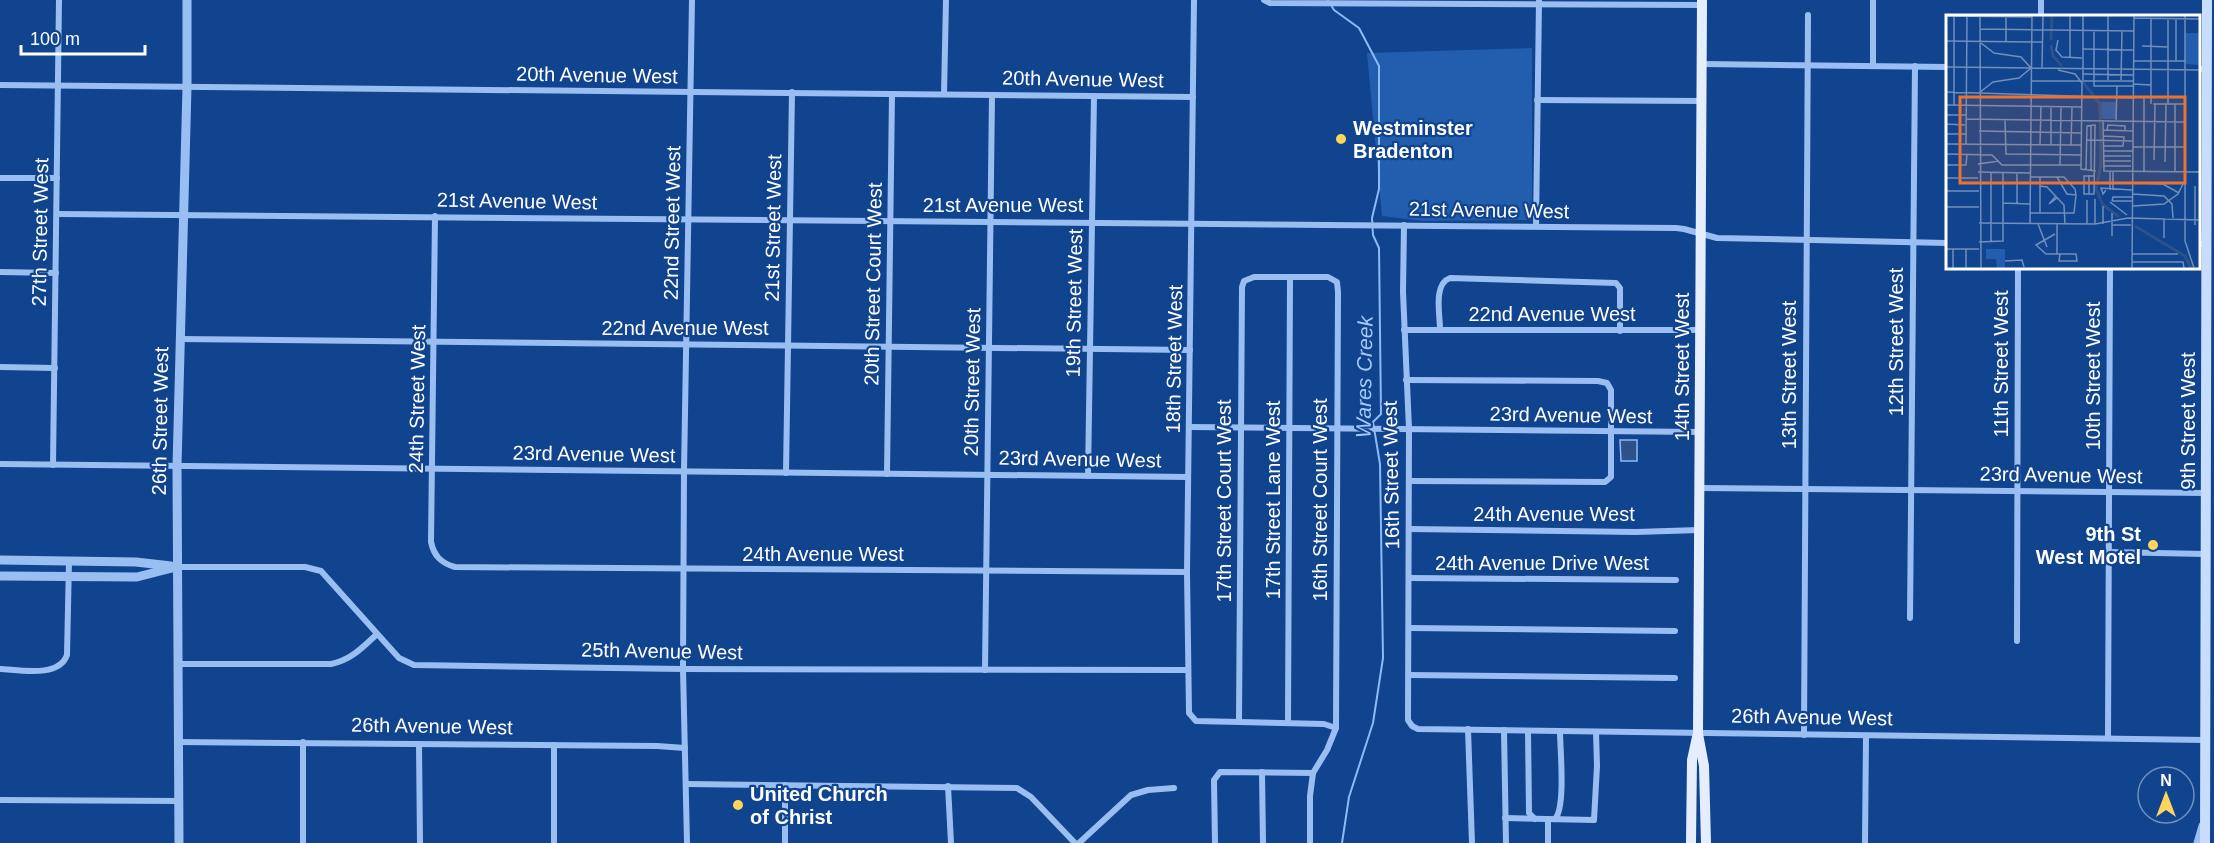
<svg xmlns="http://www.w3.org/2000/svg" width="2214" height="843" viewBox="0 0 2214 843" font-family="Helvetica,sans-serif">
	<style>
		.green { fill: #225dae }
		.water { fill: #2c5289; stroke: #8bbaf6; stroke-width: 1.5 }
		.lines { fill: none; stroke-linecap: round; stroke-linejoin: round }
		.stream { stroke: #8bbaf6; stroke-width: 2 }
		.minor { stroke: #99bff2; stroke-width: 6 }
		.tertiary { stroke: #99bff2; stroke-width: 9 }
		.secondary { stroke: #c8ddfc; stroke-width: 10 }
		.primary { stroke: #e4eeff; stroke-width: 10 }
		.poi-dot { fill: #ffd45a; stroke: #10448e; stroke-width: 2 }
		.labels { text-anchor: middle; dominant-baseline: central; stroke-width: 4.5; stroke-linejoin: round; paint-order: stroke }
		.street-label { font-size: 20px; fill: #fff; stroke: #10448e }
		.poi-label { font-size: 20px; font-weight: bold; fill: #fff; stroke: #10448e; text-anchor: start }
		.water-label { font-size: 21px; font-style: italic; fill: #a5c9f9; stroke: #10448e }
		.inset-river { fill: none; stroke: #2c5289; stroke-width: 3 }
		.inset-road { fill: none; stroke: #708fbb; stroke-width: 1.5 }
		.view { fill: #eb7230; fill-opacity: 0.15; stroke: #eb7230; stroke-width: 3 }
		.inset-edge { fill: none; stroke: #fff; stroke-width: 3 }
	</style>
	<rect width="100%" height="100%" fill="#10448e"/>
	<polygon class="green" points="1532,48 1532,220 1423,221 1382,216 1367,53"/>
	<polygon class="water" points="1620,440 1637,440 1637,461 1621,461"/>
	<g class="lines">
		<polyline class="stream" points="1328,0 1334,10 1359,28 1379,66 1379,189 1372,218 1373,235 1379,248 1381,414 1373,422 1380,464 1383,658 1373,723 1349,797 1342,843"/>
		<g class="minor">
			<polyline points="1194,0 1187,572 1189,713 1196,721 1324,724 1336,728"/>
			<polyline points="1264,0 1270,3 1702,5"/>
			<polyline points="1873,0 1873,66"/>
			<polyline points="2041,16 2041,0"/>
			<polyline points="1702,64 1947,67"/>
			<polyline points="2198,69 2207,69"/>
			<polyline points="0,85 1193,97"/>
			<polyline points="944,94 946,0"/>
			<polyline points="1537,100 1702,101"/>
			<polyline points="0,178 57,178"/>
			<polyline points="57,214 1676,228 1684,229 1717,238 1947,243"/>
			<path d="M435 216 431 542C434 556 441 563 455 567L1187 572"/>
			<polyline points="1404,225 1403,292 1409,429 1408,720 1412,726 1418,729 2205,740"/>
			<polyline points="1536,226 1539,1"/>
			<polyline points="2198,244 2207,244"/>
			<polyline points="0,272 56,273"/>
			<path d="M1440 329C1440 315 1433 284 1450 278L1616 283 1620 288V331"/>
			<polyline points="1404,330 1700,330"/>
			<polyline points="179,339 1190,350"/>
			<polyline points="0,367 55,368"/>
			<polyline points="1406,380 1598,381 1607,383 1611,390 1611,477 1605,482 1409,481"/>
			<polyline points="1189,427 1700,432"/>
			<polyline points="0,464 1188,477"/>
			<polyline points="53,465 59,0"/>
			<polyline points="786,473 792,92"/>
			<polyline points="887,474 892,94"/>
			<polyline points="1088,476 1094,96"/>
			<polyline points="1700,488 2206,493"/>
			<polyline points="1409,529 1636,532 1699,530"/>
			<polyline points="2108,552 2205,554"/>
			<polyline points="176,567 305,567 321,571 399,658 414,665 683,669 1188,670"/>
			<polyline points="1409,578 1676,580"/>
			<polyline points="1910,618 1915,66"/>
			<polyline points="1409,628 1675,631"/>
			<polyline points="2017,641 2018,267"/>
			<path d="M177 664H331C351 660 363 647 377 634"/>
			<path d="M0 669C20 670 59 678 67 655L69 561"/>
			<polyline points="985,670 992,95"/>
			<polyline points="1409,675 1675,678"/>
			<polyline points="1239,722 1242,287 1244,281 1254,277 1328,277 1337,282 1338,292 1336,728 1327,750 1313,773 1310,796 1310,843"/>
			<polyline points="1288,723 1290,277"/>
			<polyline points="1468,729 1472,843"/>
			<polyline points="1504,730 1506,843"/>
			<polyline points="1528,731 1529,813 1535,819"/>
			<polyline points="1804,735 1808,15"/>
			<polyline points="2108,738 2110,267"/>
			<polyline points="178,742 657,746 685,748"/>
			<polyline points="303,742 303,843"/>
			<polyline points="419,744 420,843"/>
			<polyline points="554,745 554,843"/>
			<polyline points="1262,772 1263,843"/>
			<polyline points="686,784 1017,788 1031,797 1075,843"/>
			<polyline points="785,785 785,843"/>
			<polyline points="948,786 951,843"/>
			<polyline points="0,800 178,801"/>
			<polyline points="1505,818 1594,820 1597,766 1596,732"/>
			<path d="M1555 819C1566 807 1560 749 1560 731"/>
			<polyline points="1548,820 1548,843"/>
			<polyline points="687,843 683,669 684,472 692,0"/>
			<polyline points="1079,843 1131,795 1148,790 1174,788"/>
			<polyline points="1215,843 1214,780 1220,772 1313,773"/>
			<polyline points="1865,843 1866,736"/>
		</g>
		<g class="tertiary">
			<polyline points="0,560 136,562 171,566"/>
			<polyline points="0,576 137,577 176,567"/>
			<polyline points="179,843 177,466 187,87 187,0"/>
			<polyline points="2198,843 2203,826"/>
		</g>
		<polyline class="secondary" points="2205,843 2207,0"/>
		<g class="primary">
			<polyline points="1702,0 1698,734 1704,766 1706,843"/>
			<polyline points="1691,843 1692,760 1697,737"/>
		</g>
	</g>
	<g class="poi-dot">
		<circle cx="1341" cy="139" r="6"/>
		<circle cx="2153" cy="545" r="6"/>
		<circle cx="738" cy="805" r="6"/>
	</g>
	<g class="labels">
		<g class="street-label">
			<text transform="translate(597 75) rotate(1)">20th Avenue West</text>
			<text transform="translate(1083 79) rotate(1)">20th Avenue West</text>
			<text transform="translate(517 201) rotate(1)">21st Avenue West</text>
			<text x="1003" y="205">21st Avenue West</text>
			<text transform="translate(1489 210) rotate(1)">21st Avenue West</text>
			<text transform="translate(672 223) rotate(-89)">22nd Street West</text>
			<text transform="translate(773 228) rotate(-89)">21st Street West</text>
			<text transform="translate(40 232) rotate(-89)">27th Street West</text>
			<text transform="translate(873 284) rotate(-89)">20th Street Court West</text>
			<text transform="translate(1074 303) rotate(-89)">19th Street West</text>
			<text x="1552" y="314">22nd Avenue West</text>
			<text x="685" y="328">22nd Avenue West</text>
			<text transform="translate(1896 342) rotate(-90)">12th Street West</text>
			<text transform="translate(1174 359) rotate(-89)">18th Street West</text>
			<text transform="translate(2001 364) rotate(-90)">11th Street West</text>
			<text transform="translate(1682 367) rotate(-90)">14th Street West</text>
			<text transform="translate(1789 375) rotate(-90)">13th Street West</text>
			<text transform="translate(2093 376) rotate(-90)">10th Street West</text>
			<text transform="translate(972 382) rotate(-89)">20th Street West</text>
			<text transform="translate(417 399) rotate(-89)">24th Street West</text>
			<text transform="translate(1571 415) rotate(1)">23rd Avenue West</text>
			<text transform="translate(160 421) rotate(-89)">26th Street West</text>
			<text transform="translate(2188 421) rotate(-90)">9th Street West</text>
			<text transform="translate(594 454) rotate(1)">23rd Avenue West</text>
			<text transform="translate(1080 459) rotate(1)">23rd Avenue West</text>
			<text transform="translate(1391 475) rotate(-91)">16th Street West</text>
			<text transform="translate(2061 475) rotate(1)">23rd Avenue West</text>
			<text transform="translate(1273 500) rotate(-90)">17th Street Lane West</text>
			<text transform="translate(1320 500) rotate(-90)">16th Street Court West</text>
			<text transform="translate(1224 501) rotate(-90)">17th Street Court West</text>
			<text x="1554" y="514">24th Avenue West</text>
			<text x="823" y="554">24th Avenue West</text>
			<text x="1542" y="563">24th Avenue Drive West</text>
			<text transform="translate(662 651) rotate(1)">25th Avenue West</text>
			<text transform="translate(1812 717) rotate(1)">26th Avenue West</text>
			<text transform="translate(432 726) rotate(1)">26th Avenue West</text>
		</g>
		<g class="poi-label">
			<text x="1353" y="128">Westminster<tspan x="1353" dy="23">Bradenton</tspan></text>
			<text x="2141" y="534" text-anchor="end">9th St<tspan x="2141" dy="23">West Motel</tspan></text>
			<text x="750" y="794">United Church<tspan x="750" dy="23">of Christ</tspan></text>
		</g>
		<g class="water-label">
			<text transform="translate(1364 377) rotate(-89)">Wares Creek</text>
		</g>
	</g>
	<g transform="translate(1946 15)">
		<rect width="254" height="254" fill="#10448e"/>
		<path d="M239 18H253V50L239 49ZM153 87H170V104H155ZM40 234H59V253H51L50 244H40Z" fill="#225dae"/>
		<path class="inset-river" d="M105 25 106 1M105 30 107 41 116 51M137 67 154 89 155 149 150 174 157 190 173 202M189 211 239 241 245 253"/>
		<path class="inset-road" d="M2 1 86 2M34 1 35 253M239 1V226L248 253M188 3 254 4M34 14 188 16M148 15V71H187M112 25 110 35 116 42 136 43M0 26 96 27M60 26V1M196 31 222 32M136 34 188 35M124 43V1M188 46H239M230 46V3M0 52 254 55M96 53 97 1M112 55 129 59 136 68 135 154 150 156M136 59 187 60M137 65V1M162 65V1M175 65 176 16M85 66H187M187 69 205 70M0 77 187 83M33 78 47 67 73 63 85 53 75 42 48 38 35 28M205 89V3M207 89H239M222 89V3M0 90 136 92M8 91V1M0 100H20M20 104 239 107M59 104 60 139 135 140M157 105 158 156 254 157M170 105 171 71M0 109 19 110M157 115 187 116M161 115 162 110 179 111V116M33 116 135 118M0 119H20M157 121 178 122 177 131H158M141 125 187 126M0 129 135 130M20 129 21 1M94 130 95 91M105 130V92M125 130 126 92M187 132H239M158 136H187M0 139 46 140 56 150H135M158 141H185M208 145 209 89M158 146H185M219 147 220 89M32 149 53 146M0 150H20L21 139M114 150 115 92M157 151H185M140 155 141 111 149 110 148 179H138V161H148M145 155V110M164 156V175M167 156V175M229 156V89M32 157 84 158M45 157V227M198 157V83M71 158V189M143 160V179M84 162H118L129 174 130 180 128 198H84M94 162V198M111 162 121 179 130 180M0 163H32M187 168 217 169 233 178M94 171 101 172 118 190 119 209M160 175 157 179 155 173 186 175M0 176H33M186 179 218 181 226 189 227 203M110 181 103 189 111 183M149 184V209M141 185V209M166 186 167 182H186M166 186H187M164 187 181 200M57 188 84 189M157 191V209M187 191 218 189 232 179 238 167M0 192H33M166 198V221M33 208 149 209 182 203 254 205M84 209 86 1M92 209 101 232M111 209V239M166 210H185M249 210V171M109 219 90 230 100 239H130L131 246H113L114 239M218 223V203M33 227 57 226V158M0 234H33M7 234V253M20 234V253M186 239H232M59 246 76 245 78 252M186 247H237L238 253M186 253 188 1"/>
		<path class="view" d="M14 82H239V168H14Z"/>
		<rect width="254" height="254" class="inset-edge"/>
	</g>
	<g transform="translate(2166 795)"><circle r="28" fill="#10448e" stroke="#708fbb" stroke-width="1.5"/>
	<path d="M0-4.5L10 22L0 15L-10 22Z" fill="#ffd45a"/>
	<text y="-9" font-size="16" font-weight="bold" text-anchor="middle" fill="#ffffff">N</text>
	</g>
	<path d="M21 45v9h124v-9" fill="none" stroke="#ffffff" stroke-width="3"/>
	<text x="30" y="45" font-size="18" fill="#ffffff" stroke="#10448e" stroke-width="4.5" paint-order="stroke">100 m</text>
</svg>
